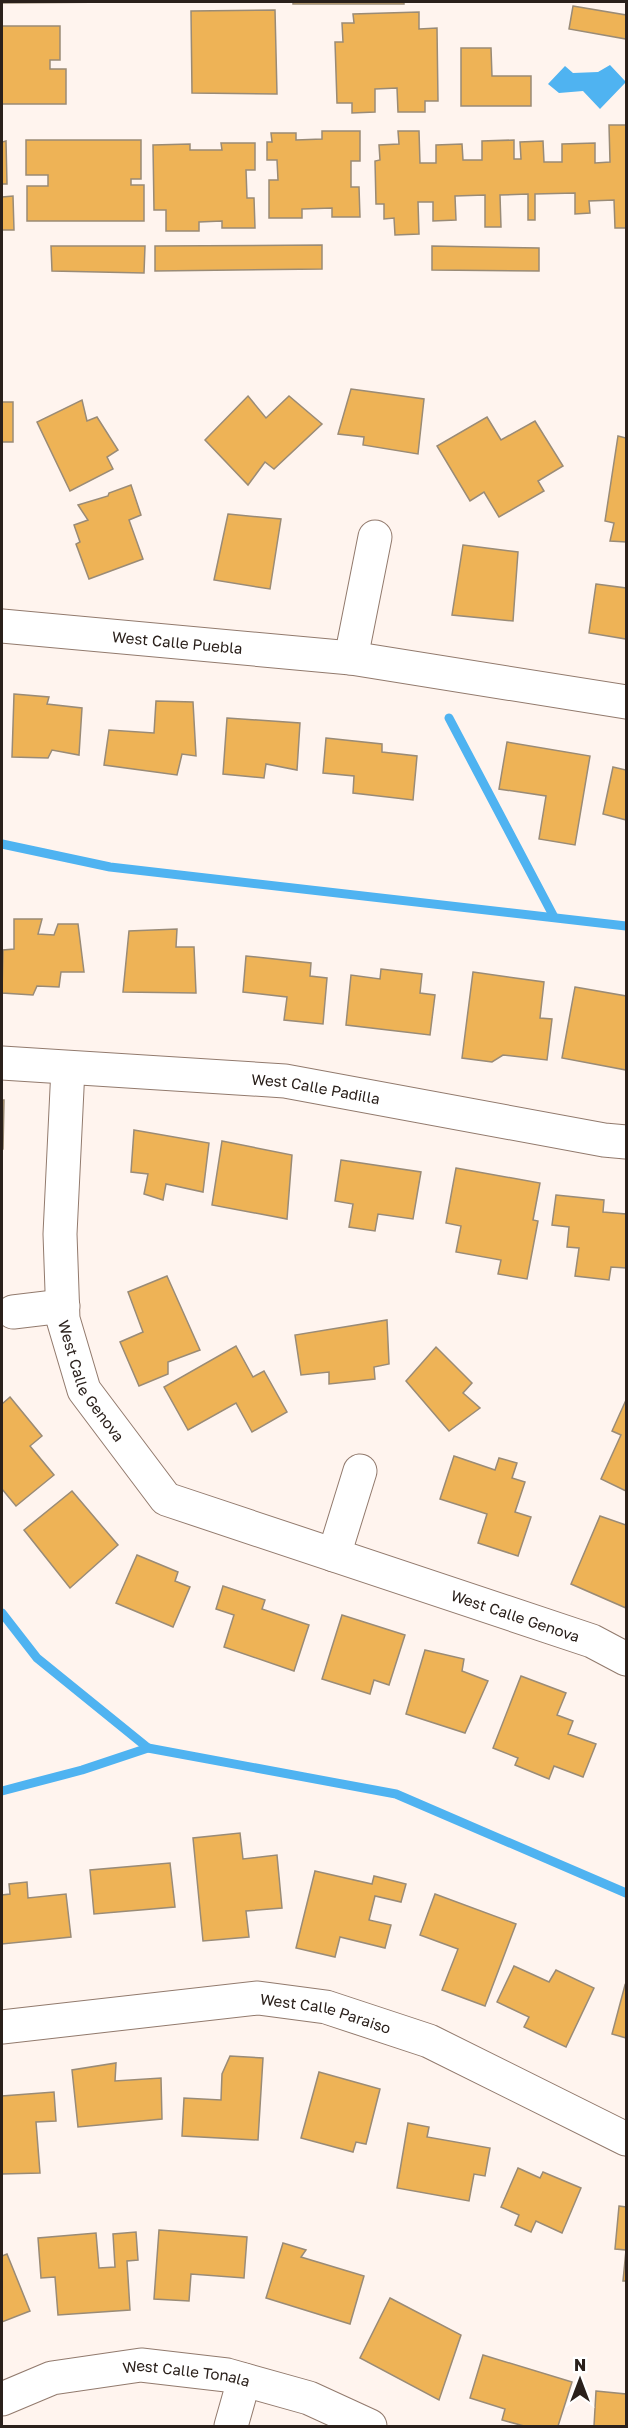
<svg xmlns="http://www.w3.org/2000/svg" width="628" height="2428" viewBox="0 0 628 2428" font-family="'Golos Text',sans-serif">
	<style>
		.water { fill: #4fb3f1 }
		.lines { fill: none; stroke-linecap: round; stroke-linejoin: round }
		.stream { stroke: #4fb3f1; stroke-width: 9 }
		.building { fill: #eeb356; stroke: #9a8b76; stroke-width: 1.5 }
		.minor-casing { stroke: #927a6d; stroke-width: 35 }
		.minor { stroke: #fff; stroke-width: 33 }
		.labels { text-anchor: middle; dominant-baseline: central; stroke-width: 6; stroke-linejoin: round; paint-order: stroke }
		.street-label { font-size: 15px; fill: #2a201b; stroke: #fff }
	</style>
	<rect width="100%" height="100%" fill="#fff4ee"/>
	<polygon class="water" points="610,65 626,82 600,109 583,91 559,93 548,84 565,66 573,73 598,72"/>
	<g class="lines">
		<g class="stream">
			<polyline points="449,718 554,917"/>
			<polyline points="2,844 110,867 626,926"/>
			<polyline points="2,1613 37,1658 148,1748"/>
			<polyline points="2,1791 82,1770 148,1748 396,1794 626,1893"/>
		</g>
	</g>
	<g class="building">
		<polygon points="2,2 120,2 2,3"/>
		<rect x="293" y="2" width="111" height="2"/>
		<polygon points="573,6 626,15 626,39 569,29"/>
		<polygon points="275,10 277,94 192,93 191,11"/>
		<polygon points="419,12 419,29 437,28 438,101 425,101 425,112 398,112 397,88 375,89 375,112 352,113 352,103 337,103 335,42 343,42 342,23 354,23 353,14"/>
		<polygon points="2,26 60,26 60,60 50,60 50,69 66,69 66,104 2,104"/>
		<polygon points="461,48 491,48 492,76 531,76 531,106 461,106"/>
		<polygon points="609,125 626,125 626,228 615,228 614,200 589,201 590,213 575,214 575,193 535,194 535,220 528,220 528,194 500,195 501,227 485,227 485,195 455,196 456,220 433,221 433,202 418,202 419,234 395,235 394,218 384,219 384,204 376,204 375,161 380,160 379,145 399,144 398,131 419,131 420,163 436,163 436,145 462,144 463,160 482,160 482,141 514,140 514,159 521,159 520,142 543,141 544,162 562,162 562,144 595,143 595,163 610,162"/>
		<polygon points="322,131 360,131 360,161 351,161 351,187 359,187 360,217 332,217 332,208 302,209 302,218 269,218 269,180 278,180 277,160 267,160 267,142 272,142 271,133 296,133 296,140 322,139"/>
		<polygon points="26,140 141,140 141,179 131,179 131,185 144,185 144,221 27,221 27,186 48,186 48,175 26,175"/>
		<polygon points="6,141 7,184 2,184 2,142"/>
		<polygon points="221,143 255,143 255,170 246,170 247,198 254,198 255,228 222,228 222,221 199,222 199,231 166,231 166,210 154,210 153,145 190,144 190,150 222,150"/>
		<polygon points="13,196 14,230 2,230 2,197"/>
		<polygon points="322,245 322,269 155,271 155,246"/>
		<polygon points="51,246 145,246 144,273 52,271"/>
		<polygon points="432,246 539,248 539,271 432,270"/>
		<polygon points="351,389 424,399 418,454 363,445 364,437 338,434"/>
		<polygon points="248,396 266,418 289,396 322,424 274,469 265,462 248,485 205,440"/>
		<polygon points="82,400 87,421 97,417 118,450 107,457 113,469 70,491 37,422"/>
		<rect x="2" y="402" width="11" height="40"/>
		<polygon points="487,417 501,440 535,421 563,466 538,481 544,491 499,517 484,492 470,501 437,446"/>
		<polygon points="618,436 626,438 626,542 610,541 614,523 605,521"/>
		<polygon points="131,485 141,515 129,520 143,559 89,579 76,544 80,542 74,525 88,520 78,505 108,496 109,493"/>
		<polygon points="228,514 281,519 270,589 214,580"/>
		<polygon points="463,545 518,552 513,621 452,615"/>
		<polygon points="596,584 626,588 626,639 589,633"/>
		<polygon points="14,694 49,697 47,704 82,708 79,755 52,750 48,758 12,757"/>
		<polygon points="156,701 193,702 196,756 182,754 177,775 104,765 109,730 154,733"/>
		<polygon points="227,718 300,723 297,770 266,764 264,778 223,774"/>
		<polygon points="326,738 382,744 382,752 417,756 413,800 353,793 354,776 323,773"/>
		<polygon points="507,742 590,756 575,845 539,839 546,796 499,789"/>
		<polygon points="613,767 626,770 626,820 603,814"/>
		<polygon points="14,919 42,919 38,934 54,935 58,924 78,924 84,972 61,972 59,987 37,986 33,995 2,993 3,950 14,949"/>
		<polygon points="177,929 176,947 194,947 196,993 123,992 129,931"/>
		<polygon points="246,956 311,963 310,976 327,978 323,1024 284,1020 287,997 243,992"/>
		<polygon points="381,969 422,974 420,993 435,995 430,1035 346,1025 351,975 380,979"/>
		<polygon points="473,972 544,982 540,1018 552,1019 547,1060 503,1055 492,1062 462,1058"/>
		<polygon points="575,987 626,996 626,1070 562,1058"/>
		<polygon points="2,1100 4,1100 3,1149 2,1149"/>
		<polygon points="134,1130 209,1143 203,1192 166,1184 163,1200 144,1194 148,1174 131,1172"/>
		<polygon points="222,1141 292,1155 287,1219 212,1205"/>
		<polygon points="341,1160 421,1172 413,1219 378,1214 375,1231 349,1227 353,1204 335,1201"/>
		<polygon points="456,1168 540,1183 533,1220 538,1221 527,1279 498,1274 501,1260 456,1252 461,1226 446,1223"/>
		<polygon points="556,1195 604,1200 603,1212 626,1214 626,1268 611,1267 609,1280 575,1276 579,1248 567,1247 569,1227 552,1225"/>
		<polygon points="167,1276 200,1350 168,1362 168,1374 139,1386 120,1342 143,1332 128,1292"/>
		<polygon points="387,1320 389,1364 374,1367 375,1379 329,1384 329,1372 301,1375 295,1335"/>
		<polygon points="236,1346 253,1377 264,1371 287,1412 252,1432 236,1403 188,1430 164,1387"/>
		<polygon points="436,1347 472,1383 463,1393 480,1408 449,1431 406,1381"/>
		<polygon points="10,1397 42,1436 30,1446 54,1475 16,1506 2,1489 2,1404"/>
		<polygon points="626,1400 626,1491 601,1479 621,1435 612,1431"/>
		<polygon points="454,1456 495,1470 499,1458 517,1463 512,1478 525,1482 515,1512 531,1517 518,1556 478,1543 487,1514 440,1499"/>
		<polygon points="72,1491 118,1545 70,1588 24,1530"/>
		<polygon points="600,1516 626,1525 626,1608 571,1584"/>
		<polygon points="137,1555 178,1572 175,1581 190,1587 173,1627 116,1603"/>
		<polygon points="223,1586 265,1600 262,1609 309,1625 294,1671 224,1647 234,1615 216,1609"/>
		<polygon points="342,1615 405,1635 389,1685 374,1680 370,1694 322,1679"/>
		<polygon points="425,1650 464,1659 462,1671 488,1681 465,1733 406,1714"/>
		<polygon points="521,1676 566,1693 557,1715 573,1721 568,1734 596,1744 583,1777 554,1766 549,1779 515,1765 518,1758 493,1748"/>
		<polygon points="240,1833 243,1859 277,1855 282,1908 246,1911 249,1937 203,1941 193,1838"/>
		<polygon points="170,1863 175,1907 94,1914 90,1870"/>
		<polygon points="315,1871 372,1884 374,1876 406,1884 401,1902 375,1896 369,1920 391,1925 385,1948 340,1937 335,1957 296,1948"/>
		<polygon points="27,1882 28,1898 66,1894 71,1937 2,1944 2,1895 10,1894 9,1884"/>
		<polygon points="435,1894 516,1924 485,2006 442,1990 458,1949 420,1935"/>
		<polygon points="514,1966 549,1982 556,1970 594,1988 566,2047 524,2027 529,2017 497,2002"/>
		<polygon points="625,1985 626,1986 626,2038 612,2034"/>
		<polygon points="230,2056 263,2058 258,2140 182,2136 184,2098 221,2100 222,2074"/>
		<polygon points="116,2063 115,2081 161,2078 162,2119 78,2127 72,2070"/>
		<polygon points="319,2072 380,2089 366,2144 356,2142 353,2152 301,2138"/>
		<polygon points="54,2092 56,2121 36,2122 40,2173 2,2174 2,2096"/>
		<polygon points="408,2123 429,2127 427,2137 490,2148 485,2176 474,2174 469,2201 397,2188"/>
		<polygon points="518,2168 540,2178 543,2172 581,2188 562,2233 536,2221 531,2232 515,2225 519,2215 501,2207"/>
		<polygon points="619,2206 626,2207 626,2281 623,2281 626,2250 615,2249"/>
		<polygon points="159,2230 247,2237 244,2278 191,2274 189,2301 154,2299"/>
		<polygon points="136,2232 138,2260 127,2261 130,2310 58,2315 55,2277 41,2278 38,2238 96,2233 99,2268 115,2267 113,2234"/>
		<polygon points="283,2243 306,2250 301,2257 364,2276 350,2324 266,2298"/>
		<polygon points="7,2254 30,2311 2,2322 2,2256"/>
		<polygon points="390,2298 461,2335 439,2400 360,2358"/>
		<polygon points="483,2355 572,2382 558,2426 524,2426 502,2420 505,2409 470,2398"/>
		<polygon points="596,2391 626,2394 626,2426 594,2426"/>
	</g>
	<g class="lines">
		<defs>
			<g id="minor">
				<path id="s1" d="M2 626 351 658 626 702"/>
				<polyline points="351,658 375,537"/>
				<path id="s2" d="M2 1063 285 1081 604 1140 626 1142"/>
				<path id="s3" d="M68 1068 60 1234 63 1319 84 1390 166 1499 592 1641 626 1659"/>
				<polyline points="13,1312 63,1306"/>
				<polyline points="334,1555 360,1471"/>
				<path id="s4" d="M2 2027 258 1998 326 2007 429 2041 626 2139"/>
				<path id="s5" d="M2 2399 52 2378 141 2365 227 2375 309 2398 370 2426"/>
				<polyline points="231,2426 244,2380"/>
			</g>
		</defs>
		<use href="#minor" class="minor-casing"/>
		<use href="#minor" class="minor"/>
	</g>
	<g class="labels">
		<g class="street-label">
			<text stroke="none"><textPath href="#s1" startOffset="176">West Calle Puebla</textPath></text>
			<text stroke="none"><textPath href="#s2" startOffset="315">West Calle Padilla</textPath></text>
			<text stroke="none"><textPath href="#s3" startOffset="320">West Calle Genova</textPath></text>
			<text stroke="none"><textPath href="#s3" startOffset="830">West Calle Genova</textPath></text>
			<text stroke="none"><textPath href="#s4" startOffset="327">West Calle Paraiso</textPath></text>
			<text stroke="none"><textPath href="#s5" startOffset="190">West Calle Tonala</textPath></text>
		</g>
	</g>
	<rect width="628" height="2428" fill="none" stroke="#2a201b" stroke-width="6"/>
	<g transform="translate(580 2380)" stroke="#ffffff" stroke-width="4.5" paint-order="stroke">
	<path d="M0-4.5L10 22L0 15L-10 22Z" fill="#2a201b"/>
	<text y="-9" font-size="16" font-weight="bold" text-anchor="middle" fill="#2a201b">N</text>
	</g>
</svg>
